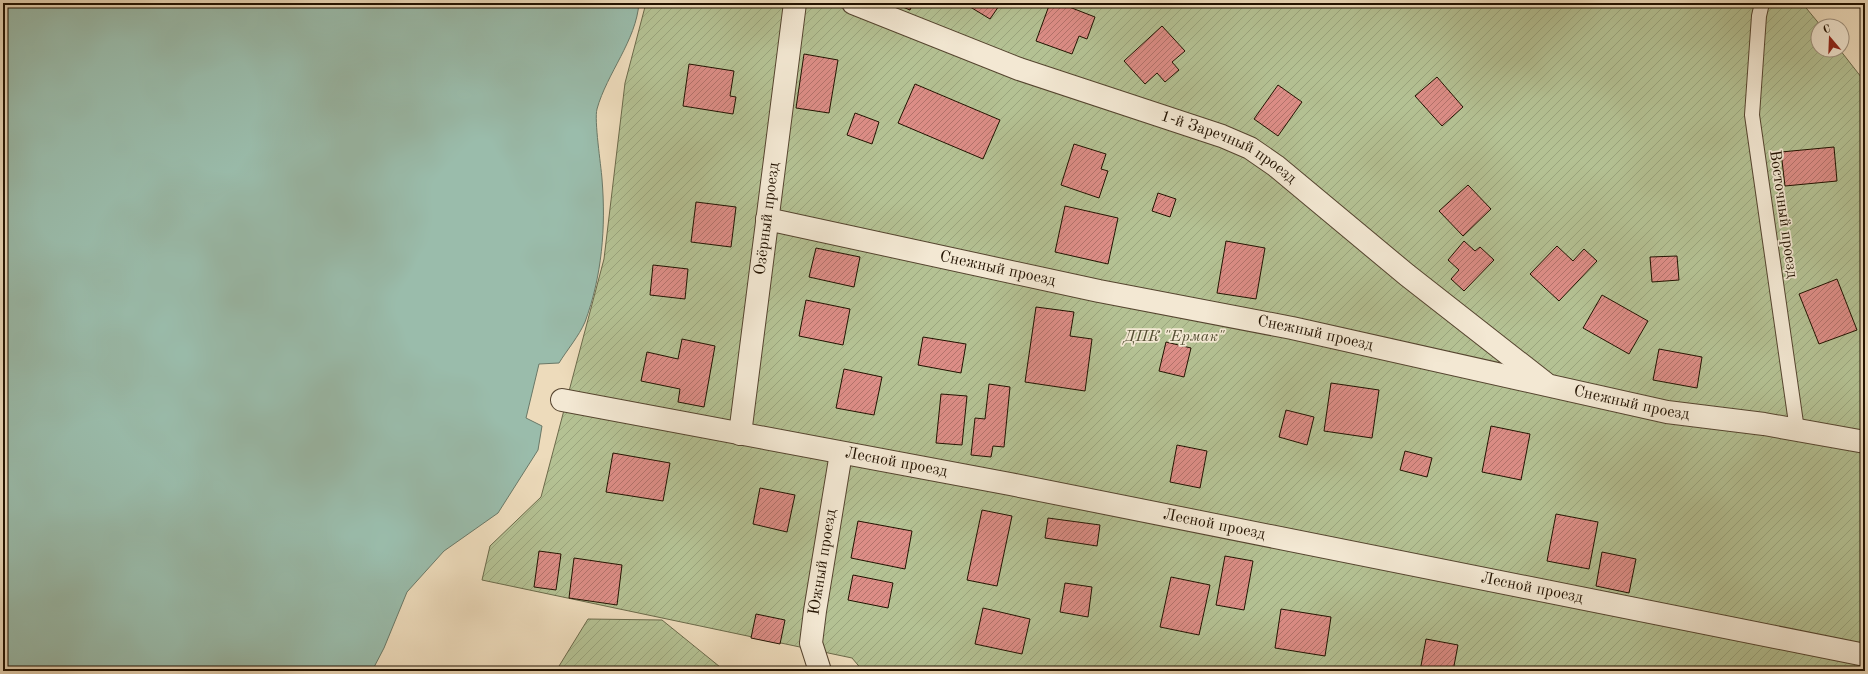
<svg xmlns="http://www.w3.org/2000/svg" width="1868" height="674" viewBox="0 0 1868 674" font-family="'Old Standard TT',serif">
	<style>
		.garden { fill: url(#garden-furrows); stroke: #6b6a4a }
		.water { fill: #9abcab; stroke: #6a7867 }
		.building { fill: url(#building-hatch); stroke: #221200 }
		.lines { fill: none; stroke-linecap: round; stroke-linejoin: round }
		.lane-casing { stroke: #55442f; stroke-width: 16 }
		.street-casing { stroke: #55442f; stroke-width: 24 }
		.lane { stroke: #f3e8d3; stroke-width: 14 }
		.street { stroke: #f3e8d3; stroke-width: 22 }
		.labels { text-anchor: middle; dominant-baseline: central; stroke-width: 3.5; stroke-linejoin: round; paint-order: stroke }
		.street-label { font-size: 16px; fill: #221200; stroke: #f3e8d3 }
		.park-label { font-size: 16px; font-style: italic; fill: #554f33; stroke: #f3e8d3 }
	</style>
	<defs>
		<pattern id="garden-furrows" width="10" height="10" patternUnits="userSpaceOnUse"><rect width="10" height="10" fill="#b4c193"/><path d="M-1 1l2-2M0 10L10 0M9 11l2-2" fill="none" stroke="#9aa57d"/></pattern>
		<pattern id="building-hatch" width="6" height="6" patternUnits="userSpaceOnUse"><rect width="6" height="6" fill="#dc8d86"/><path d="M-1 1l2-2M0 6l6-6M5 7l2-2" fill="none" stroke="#b2726b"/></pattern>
	</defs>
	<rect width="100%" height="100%" fill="#eddbbb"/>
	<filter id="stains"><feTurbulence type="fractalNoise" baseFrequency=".005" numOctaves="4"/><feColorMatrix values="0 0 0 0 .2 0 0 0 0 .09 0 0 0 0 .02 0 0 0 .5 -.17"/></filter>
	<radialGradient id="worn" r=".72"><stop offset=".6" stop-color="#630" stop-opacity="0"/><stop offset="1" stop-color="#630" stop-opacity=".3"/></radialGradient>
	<g class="garden">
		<polygon points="646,3 1802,3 1821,26 1818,26 1818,50 1840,50 1865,82 1865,671 863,671 852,658 482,580 490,546 541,497 604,259 625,83"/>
		<polygon points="588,619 662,620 725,671 556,671"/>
	</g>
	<path class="water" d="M3 3H639C636 41 607 73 597 109 594 120 601 165 602 179 606 227 602 276 585 322 579 336 567 350 559 363L539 364 526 418 542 426 538 450 498 513 444 551 407 592 384 648 372 671H3Z"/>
	<g class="building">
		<polygon points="893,3 913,3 910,10"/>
		<polygon points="969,3 1001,3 990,19 967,5"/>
		<polygon points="1050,3 1059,3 1095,17 1087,39 1079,36 1072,54 1036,41"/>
		<polygon points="1162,26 1185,51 1172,62 1179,70 1165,82 1157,73 1145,84 1124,61"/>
		<polygon points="804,54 838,60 829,113 796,108"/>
		<polygon points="689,64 734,71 730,96 736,97 733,114 683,106"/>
		<polygon points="1437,77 1463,107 1442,126 1415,96"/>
		<polygon points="915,84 1000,120 983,159 898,123"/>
		<polygon points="1278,85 1302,102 1278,136 1254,119"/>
		<polygon points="855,113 879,122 872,144 847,135"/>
		<polygon points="1074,144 1106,154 1101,169 1108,171 1099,198 1061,185"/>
		<polygon points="1834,147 1837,181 1785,186 1781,152"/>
		<polygon points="1468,185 1491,209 1463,236 1439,211"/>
		<polygon points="1158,193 1176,199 1170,217 1152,211"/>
		<polygon points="696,202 736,207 731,247 691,242"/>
		<polygon points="1065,206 1118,218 1108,264 1055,252"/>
		<polygon points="1226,241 1265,248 1256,299 1217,293"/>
		<polygon points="1464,241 1475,251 1480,247 1494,260 1464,291 1451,279 1459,270 1448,260"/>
		<polygon points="1557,246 1573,261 1584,249 1597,261 1559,301 1530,274"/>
		<polygon points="816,248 860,257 854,287 809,277"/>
		<polygon points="1677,256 1679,280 1652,282 1650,257"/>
		<polygon points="653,265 688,269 685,299 650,295"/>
		<polygon points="1837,279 1857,330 1819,344 1799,294"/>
		<polygon points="1602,295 1648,321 1629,354 1583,328"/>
		<polygon points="806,300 850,309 843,345 799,336"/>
		<polygon points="1036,307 1074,312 1070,336 1092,339 1085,391 1025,382"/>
		<polygon points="923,337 966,344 961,373 918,365"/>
		<polygon points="682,339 715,346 704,407 678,402 680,389 641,381 647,352 678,359"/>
		<polygon points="1166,342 1191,348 1184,377 1159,371"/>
		<polygon points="1659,349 1702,357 1697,388 1653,380"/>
		<polygon points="844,369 882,377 874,415 836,408"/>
		<polygon points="1331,383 1379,390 1372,438 1324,431"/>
		<polygon points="989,384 1010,387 1004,447 993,446 991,457 971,455 975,418 985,419"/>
		<polygon points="941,394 967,396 962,445 936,443"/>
		<polygon points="1286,410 1314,417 1307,445 1279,437"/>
		<polygon points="1491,426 1530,434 1521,480 1482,472"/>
		<polygon points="1177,445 1207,451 1200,488 1170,482"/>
		<polygon points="1405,451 1432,458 1427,477 1400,470"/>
		<polygon points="613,453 670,463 663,501 606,492"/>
		<polygon points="760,488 795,495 787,532 753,524"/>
		<polygon points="982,510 1012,516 997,586 967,580"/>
		<polygon points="1556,514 1598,522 1589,569 1547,561"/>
		<polygon points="1048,518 1100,525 1097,546 1045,538"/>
		<polygon points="858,521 912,531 905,569 851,558"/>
		<polygon points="539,551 561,554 556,590 534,587"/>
		<polygon points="1602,552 1636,559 1629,593 1596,586"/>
		<polygon points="1225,556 1253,561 1244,610 1216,605"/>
		<polygon points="574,558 622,565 617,605 569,598"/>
		<polygon points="853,575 893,583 888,608 848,600"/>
		<polygon points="1171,577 1210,585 1199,635 1160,627"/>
		<polygon points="1065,583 1092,587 1088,617 1060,612"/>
		<polygon points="983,608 1030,619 1022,654 975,644"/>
		<polygon points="1281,609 1331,617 1325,656 1275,648"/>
		<polygon points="756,614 785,620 780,644 751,638"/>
		<polygon points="1426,639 1458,645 1453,671 1420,671"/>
	</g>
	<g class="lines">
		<defs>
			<polyline id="lane" points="1762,3 1759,16 1752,115 1797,430"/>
			<g id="street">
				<path id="s1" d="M853 3 1019 69 1222 136 1250 148 1276 166 1407 275 1545 383"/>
				<path id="s2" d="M767 219 1099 291 1292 328 1667 412 1764 424 1865 442"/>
				<path id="s3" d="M562 400 1010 484 1865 655"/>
				<path id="s4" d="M740 434 795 3"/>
				<path id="s5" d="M820 671 811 643 815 611 841 453"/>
			</g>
		</defs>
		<use href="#lane" class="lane-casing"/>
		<use href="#street" class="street-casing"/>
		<use href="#lane" class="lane"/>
		<use href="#street" class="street"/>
	</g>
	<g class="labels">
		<g class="street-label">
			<text stroke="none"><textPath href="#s1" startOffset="403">1-й Заречный проезд</textPath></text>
			<text transform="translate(1783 214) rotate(82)">Восточный проезд</text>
			<text stroke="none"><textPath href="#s4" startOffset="217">Озёрный проезд</textPath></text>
			<text stroke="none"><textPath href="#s2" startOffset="236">Снежный проезд</textPath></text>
			<text stroke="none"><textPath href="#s2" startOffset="560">Снежный проезд</textPath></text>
			<text stroke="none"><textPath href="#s2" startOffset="884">Снежный проезд</textPath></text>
			<text stroke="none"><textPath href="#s3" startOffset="340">Лесной проезд</textPath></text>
			<text stroke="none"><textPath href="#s3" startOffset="664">Лесной проезд</textPath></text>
			<text stroke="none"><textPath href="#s5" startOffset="111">Южный проезд</textPath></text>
			<text stroke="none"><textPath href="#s3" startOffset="988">Лесной проезд</textPath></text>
		</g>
		<g class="park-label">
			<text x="1174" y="337">ДПК "Ермак"</text>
		</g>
	</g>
	<rect width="1868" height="674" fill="none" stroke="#eddbbb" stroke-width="16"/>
	<rect x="4" y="4" width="1860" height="666" fill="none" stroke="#221200" stroke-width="2"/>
	<rect x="8" y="8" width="1852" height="658" fill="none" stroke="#221200"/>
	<g transform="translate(1830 38) rotate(341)"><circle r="19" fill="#f3e8d3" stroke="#9f927f"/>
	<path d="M0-3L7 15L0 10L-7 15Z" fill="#8f2418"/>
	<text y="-6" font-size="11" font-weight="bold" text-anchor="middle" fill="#221200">С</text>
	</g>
	<rect width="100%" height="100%" filter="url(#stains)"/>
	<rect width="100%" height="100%" fill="url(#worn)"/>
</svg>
